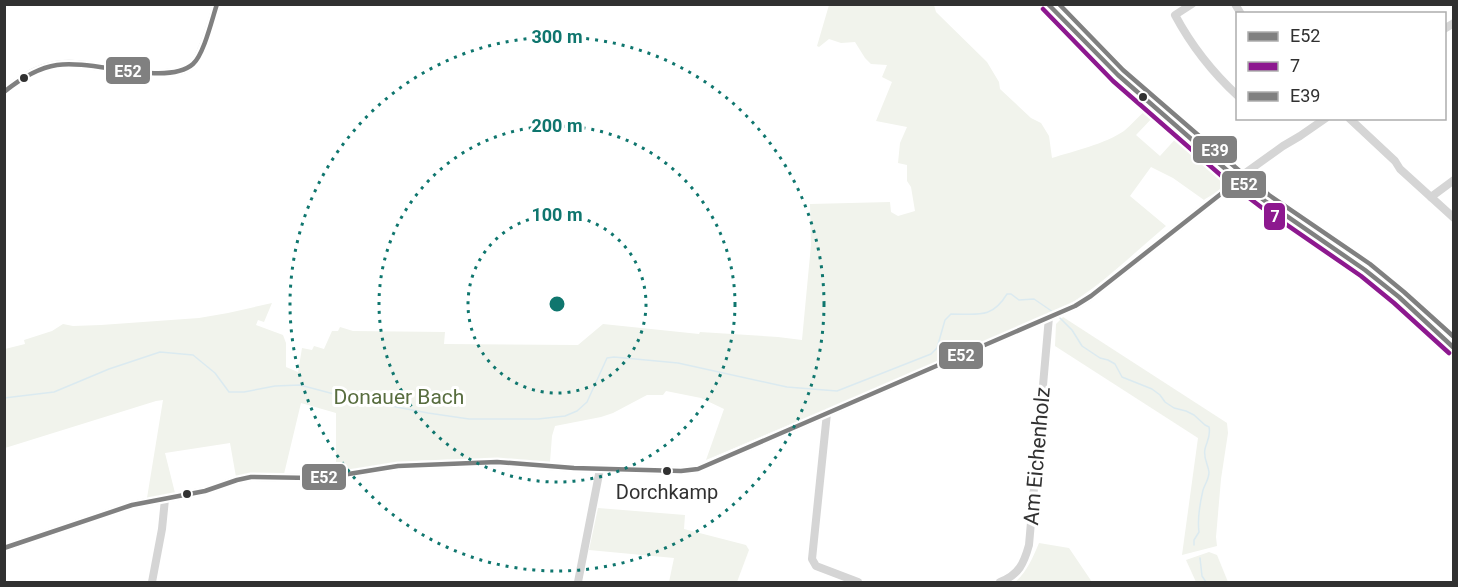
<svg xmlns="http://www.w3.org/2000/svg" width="1458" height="587" viewBox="0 0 1458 587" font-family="Roboto,sans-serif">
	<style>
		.green { fill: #f1f3ec }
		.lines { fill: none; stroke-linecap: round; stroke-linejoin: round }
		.stream { stroke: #dbeaf0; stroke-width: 1.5 }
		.minor { stroke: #d5d5d5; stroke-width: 8 }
		.bus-1-casing { stroke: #fff; stroke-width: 9 }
		.bus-2-casing { stroke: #fff; stroke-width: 9 }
		.bus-3-casing { stroke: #fff; stroke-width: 9 }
		.bus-1 { stroke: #808080; stroke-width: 4.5 }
		.bus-2 { stroke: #8d188f; stroke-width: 4.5 }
		.bus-3 { stroke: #808080; stroke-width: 4.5 }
		.ring { fill: none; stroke: #0f766e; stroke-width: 3; stroke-dasharray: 3 6 }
		.bus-dot { fill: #313131; stroke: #fff; stroke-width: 2 }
		.labels { text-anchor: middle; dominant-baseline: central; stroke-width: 6; stroke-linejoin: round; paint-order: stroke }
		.bus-label { font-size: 20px; fill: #313131; stroke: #fff }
		.park-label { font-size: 21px; fill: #586d3f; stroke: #fff }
		.street-label { font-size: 21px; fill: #313131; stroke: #fff }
		.centre { fill: #0f766e; stroke: #fff; stroke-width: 3 }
		.ring-label { font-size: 18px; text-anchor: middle; font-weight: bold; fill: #0f766e; stroke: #fff; stroke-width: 6; stroke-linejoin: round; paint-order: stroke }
		.line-badge { stroke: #fff; stroke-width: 2 }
		.badge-label { font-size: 16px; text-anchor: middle; font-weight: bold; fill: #fff }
	</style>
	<rect width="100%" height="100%" fill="#fff"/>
	<g class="green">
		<path d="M829 5H934L936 12 987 62 999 82 1000 89 1031 118 1041 123 1049 136 1052 158C1074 151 1105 144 1124 131 1131 125 1138 117 1145 111L1148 109 1155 115 1136 135 1160 156 1179 135 1225 177C1227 188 1213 194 1204 200L1173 178 1151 167 1130 196 1166 226C1136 251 1108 279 1076 300 1067 306 1056 310 1047 316L706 460 724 409 701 398 666 391 663 395H647L613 413 601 417 555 426 552 436 550 462 539 461V463C491 459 443 458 395 463 375 465 355 470 336 473V413L301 403 284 474 236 477 230 443 165 453 175 493 147 498 163 400 156 401 5 448V349L25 344 24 340 52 331 63 324 73 326 101 325 199 318 228 313 272 303 264 322 258 320 256 325 283 335 286 343V367L298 372 302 348 312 350 314 346 324 349 332 331H338L340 327 353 331 445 332 444 344 578 345 603 324 699 334 700 332 778 337 802 340 811 245 810 204 890 202 891 212 898 216 915 211 911 187 907 181V165L898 163 900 143 907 127 876 121 892 82 882 77 887 65 871 64 865 58 855 42 841 43 829 39 819 47 817 46Z"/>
		<polygon points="1063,317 1227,423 1228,433 1221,479 1216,537 1217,546 1182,555 1198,438 1055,346 1056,324"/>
		<polygon points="598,508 685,515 684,529 746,545 749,550 737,582 669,582 674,558 589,550"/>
		<path d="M1039 543 1069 548 1092 582H1015C1027 572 1033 557 1039 543Z"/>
		<polygon points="1209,552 1217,555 1228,582 1196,582 1186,560"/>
	</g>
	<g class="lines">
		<g class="stream">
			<path d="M1059 317 1072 330 1082 346 1100 358 1108 360 1115 364 1122 377 1152 389 1160 395 1165 402 1174 408 1186 411 1194 415 1205 425 1209 427C1211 436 1207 441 1205 449 1203 458 1208 464 1209 472 1209 479 1205 484 1203 490 1200 503 1197 518 1199 532L1194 540V545"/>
			<path d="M4 398 54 392 109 369 160 352 193 355 215 373 229 392H244L275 386 300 385 349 398 428 413 469 419H538L565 416 577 411 587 402 607 358 614 357 678 363 787 387 837 391 931 354 937 348 945 320 951 314C978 314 992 319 1007 294H1011L1019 300 1034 299 1053 312"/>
			<polyline points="1200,558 1202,576 1206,582"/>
		</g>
		<g class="minor">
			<polyline points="1048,4 1118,75 1172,122 1187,134 1237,179 1265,201 1365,270 1399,297 1454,348"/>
			<path d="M1192 4 1175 15C1191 45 1213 73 1238 96"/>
			<polyline points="1235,4 1241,14"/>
			<polyline points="1444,29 1454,23"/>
			<path d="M4 92C16 82 28 73 43 68 53 65 65 63 75 64 103 65 173 84 193 64 203 54 212 19 217 4"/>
			<polyline points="1349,118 1395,161 1400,169 1454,218"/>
			<polyline points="1431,197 1454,180"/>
			<polyline points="827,413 812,559 816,566 858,582"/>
			<polyline points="4,548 132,505 205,491 237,480 251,477 312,478 336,476 398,466 497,462 574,468 681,471 698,469 1075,306 1091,296 1231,186 1237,179 1283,146 1300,136 1326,118"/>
			<polyline points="152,582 162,529 165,499"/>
			<polyline points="578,582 600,469"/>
			<path d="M1000 582C1019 575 1024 563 1029 545L1049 317"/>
		</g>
		<defs>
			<g id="bus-1">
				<polyline points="1048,4 1118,75 1237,179 1265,201 1365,270 1399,297 1454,348"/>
				<path d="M4 92C20 79 37 68 57 65 92 59 167 87 193 64 204 54 212 19 217 4"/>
				<polyline points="4,548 132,505 205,491 237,480 251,477 312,478 336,476 398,466 497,462 574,468 681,471 698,469 1075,306 1091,296 1231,186 1237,179"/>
			</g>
			<polyline id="bus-2" points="1043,9 1113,81 1232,185 1261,207 1361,276 1394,303 1449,353"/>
			<polyline id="bus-3" points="1059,4 1123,70 1242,173 1269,195 1370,264 1404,292 1454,337"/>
		</defs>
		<use href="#bus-1" class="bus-1-casing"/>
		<use href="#bus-2" class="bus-2-casing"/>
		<use href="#bus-3" class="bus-3-casing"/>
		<use href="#bus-1" class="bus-1"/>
		<use href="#bus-2" class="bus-2"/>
		<use href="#bus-3" class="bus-3"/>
	</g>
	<g class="ring">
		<circle cx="557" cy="304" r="89"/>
		<circle cx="557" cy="304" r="178"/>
		<circle cx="557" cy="304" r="267"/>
	</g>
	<g class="bus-dot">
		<circle cx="24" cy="78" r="5"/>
		<circle cx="1143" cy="97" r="5"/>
		<circle cx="667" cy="471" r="5"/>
		<circle cx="187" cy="494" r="5"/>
	</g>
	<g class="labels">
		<g class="bus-label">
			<text x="667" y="492">Dorchkamp</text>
		</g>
		<g class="park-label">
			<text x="399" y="397">Donauer Bach</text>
		</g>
		<g class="street-label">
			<text transform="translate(1037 456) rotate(-85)">Am Eichenholz</text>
		</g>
	</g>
	<circle cx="557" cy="304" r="9" class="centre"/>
	<g class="ring-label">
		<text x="557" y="43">300 m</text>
		<text x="557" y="132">200 m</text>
		<text x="557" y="221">100 m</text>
	</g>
	<g class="line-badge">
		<rect x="105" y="56" width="46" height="29" rx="6" fill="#808080"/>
		<rect x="1192" y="135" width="46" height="29" rx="6" fill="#808080"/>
		<rect x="1221" y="170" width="46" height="29" rx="6" fill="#808080"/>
		<rect x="1263" y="202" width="23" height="29" rx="6" fill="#8d188f"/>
		<rect x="938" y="341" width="46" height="29" rx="6" fill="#808080"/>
		<rect x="301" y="463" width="46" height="28" rx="6" fill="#808080"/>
	</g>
	<g class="badge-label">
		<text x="128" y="77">E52</text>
		<text x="1215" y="156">E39</text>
		<text x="1244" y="190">E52</text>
		<text x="1275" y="222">7</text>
		<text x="961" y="361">E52</text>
		<text x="324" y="483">E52</text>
	</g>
	<rect width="1458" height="587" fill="none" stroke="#313131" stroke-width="12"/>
	<rect x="1236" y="12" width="210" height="108" fill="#ffffff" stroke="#adadad" stroke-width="1.5"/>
	<rect x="1248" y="32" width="30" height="9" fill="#808080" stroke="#adadad" stroke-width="1.5"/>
	<text x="1290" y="42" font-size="18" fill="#313131">E52</text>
	<rect x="1248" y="62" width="30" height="9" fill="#8d188f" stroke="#adadad" stroke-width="1.5"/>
	<text x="1290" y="72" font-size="18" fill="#313131">7</text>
	<rect x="1248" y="92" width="30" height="9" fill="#808080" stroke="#adadad" stroke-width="1.5"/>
	<text x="1290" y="102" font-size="18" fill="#313131">E39</text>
</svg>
